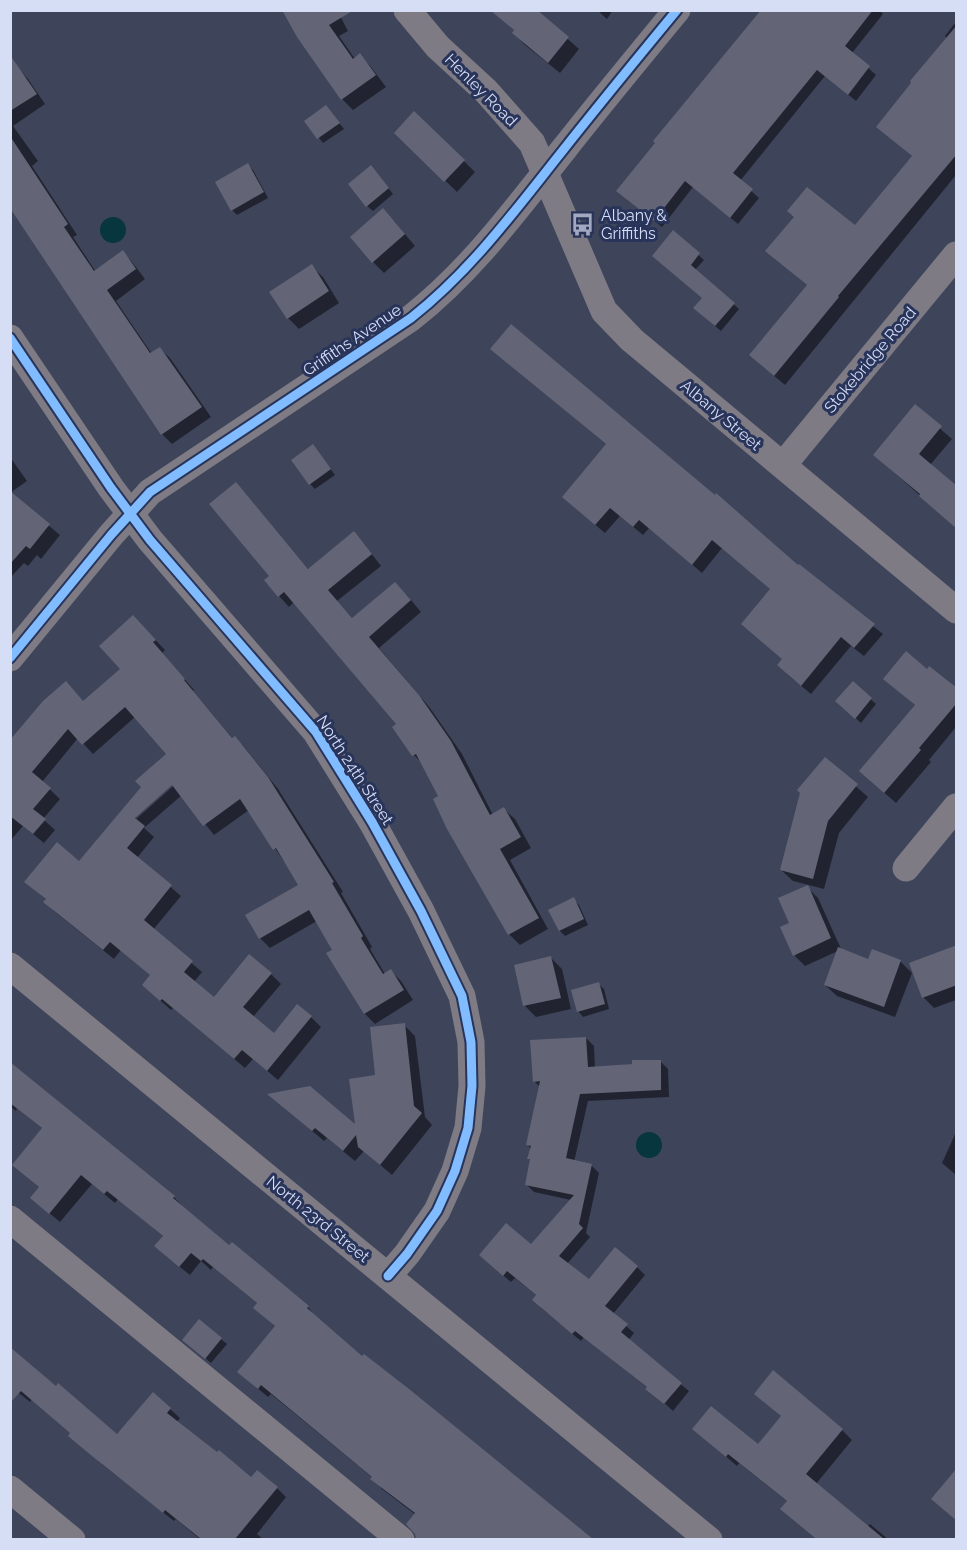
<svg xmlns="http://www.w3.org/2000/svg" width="967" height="1550" viewBox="0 0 967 1550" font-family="Raleway,sans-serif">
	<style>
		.water { fill: #07363f }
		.shadow { fill: #0007; fill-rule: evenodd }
		.building { fill: #636577 }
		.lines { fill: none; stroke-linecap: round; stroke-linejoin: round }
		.minor { stroke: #7e7b84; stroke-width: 27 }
		.cycleway-casing { stroke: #29345a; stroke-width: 13 }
		.cycleway { stroke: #80bcff; stroke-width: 9 }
		.labels { text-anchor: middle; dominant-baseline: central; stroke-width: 6; stroke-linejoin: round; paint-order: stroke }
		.street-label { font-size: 16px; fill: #d6def6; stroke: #29345a }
		.poi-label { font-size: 16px; fill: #d6def6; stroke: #29345a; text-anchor: start }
	</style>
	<rect width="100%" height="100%" fill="#3e455a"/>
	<g class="water">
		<circle cx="113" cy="230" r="13"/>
		<circle cx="649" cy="1145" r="13"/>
	</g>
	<g class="shadow">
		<polygon points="284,10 337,10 348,31 339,36 355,59 360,55 371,67 386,87 353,110 342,99"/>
		<polygon points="535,10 579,49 560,73 525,45 514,33 515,31 495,13"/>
		<polygon points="597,10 613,10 607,19"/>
		<polygon points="763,10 879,10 883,14 852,53 876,75 856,101 825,76 740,181 759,198 738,224 693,187 662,227 625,198"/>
		<polygon points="955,23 956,175 785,385 761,365 808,286 777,260 855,227 913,157 888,136 947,39 945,36"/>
		<polygon points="19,69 28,79 45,104 13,126 38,161 32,166 77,235 73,237 96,272 123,252 132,262 145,279 116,301 152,354 160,349 170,358 211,417 172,444 162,434 10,205 10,75"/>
		<polygon points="326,107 344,129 323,143 306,121"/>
		<polygon points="415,113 475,172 457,192 396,133"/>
		<polygon points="248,165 253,170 268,198 237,215 232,210"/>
		<polygon points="376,172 393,194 373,211 367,206"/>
		<polygon points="394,221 415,246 384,273 373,262"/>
		<polygon points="674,232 704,260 695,270 739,309 721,331 700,313 703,299"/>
		<polygon points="311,266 323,277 339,303 299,329 288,318"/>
		<polygon points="502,358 798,567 883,634 864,656 851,646 811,694 788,675 772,590 722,548 702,573 649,528 643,535 620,516 605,533 573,506 607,445"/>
		<polygon points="915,407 952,439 930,465 954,486 956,483 956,528 875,455"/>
		<polygon points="313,446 335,475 315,489 310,484"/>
		<polygon points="10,457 27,481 10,493"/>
		<polygon points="236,484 309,570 354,533 364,544 381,566 337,601 353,619 406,594 421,612 379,648 430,708 462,754 493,815 504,809 515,819 531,848 510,860 548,929 520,945 509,934 424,765 414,755 394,727 398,725 294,602 289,607 279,596"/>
		<polygon points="10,493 60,535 41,559 37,555 28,566 24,563 10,578"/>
		<path d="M143 627 165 650 162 653 194 690 193 691 233 739 235 738 245 748 278 789 343 892 341 893 372 947 370 949 385 974 391 971 401 981 413 1000 375 1024 365 1014 328 954 334 951 317 921 270 948 260 938 300 885 249 810 214 835 182 795 144 828 154 837 137 858 181 896 153 930 202 972 194 982 214 999 271 974 281 984 253 1017 274 1035 311 1017 321 1027 278 1080 253 1059 245 1068 173 1008 171 1010 154 995 152 976 121 950 114 959 55 912 45 902 47 900 26 882 79 863 168 754 135 717 93 754 78 738 42 782 60 799 43 819 55 830 44 843 23 826 10 841V743L84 702 122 669ZM177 779 179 781 136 819V815Z"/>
		<polygon points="927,671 956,691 956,727 929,760 931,762 896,803 872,782 916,706 885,679"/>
		<polygon points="853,683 876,704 861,723 842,706"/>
		<polygon points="825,759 868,797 839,833 824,889 793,881 781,870"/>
		<polygon points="807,887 818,898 842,951 869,961 900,961 912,973 895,1017 837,996 825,985 838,951 805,966 794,955 791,923"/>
		<polygon points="573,899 579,905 588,925 565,936 560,931 550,910"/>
		<polygon points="956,946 956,1000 934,1008 923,997"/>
		<polygon points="551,958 562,969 571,1009 536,1017 525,1006"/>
		<polygon points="598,984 604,989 609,1009 583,1017 578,1011"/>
		<polygon points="404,1025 415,1036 425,1117 432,1125 392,1175 364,1151 355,1161 327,1138 324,1141 270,1095 357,1127 377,1076"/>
		<polygon points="586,1038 594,1046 595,1068 660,1061 668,1069 669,1097 588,1101 574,1162 591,1165 599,1173 586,1233 590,1237 567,1264 589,1281 637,1267 645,1275 613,1314 634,1333 628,1341 689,1391 673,1411 648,1388 584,1337 581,1341 541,1308 537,1296 515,1278 511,1282 489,1263 531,1246 571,1200 534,1192 526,1184 531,1161 529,1158 531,1149 527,1144 540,1087 534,1081"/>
		<polygon points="10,1063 174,1197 183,1207 182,1208 229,1247 308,1307 316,1318 362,1359 408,1390 591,1540 525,1540 523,1538 522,1540 419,1540 416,1515 382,1489 373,1478 271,1394 268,1397 249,1381 276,1327 255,1308 258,1304 213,1267 211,1270 201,1261 190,1275 166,1256 164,1237 118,1199 115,1203 92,1184 60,1222 42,1207 40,1188 14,1165 43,1129 17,1108 16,1111 12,1108 10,1110"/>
		<polygon points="956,1132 956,1175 942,1163"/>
		<polygon points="199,1321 227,1344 211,1363 190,1345"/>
		<polygon points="10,1349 117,1436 170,1409 180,1418 176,1423 251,1479 277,1488 286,1497 257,1534 264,1540 201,1540 176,1519 174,1521 104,1466 72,1434 32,1399 30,1402 10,1386"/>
		<polygon points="756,1394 842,1430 852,1440 816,1484 867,1527 870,1524 889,1540 817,1540 792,1519 788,1502 739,1463 737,1466 694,1429 758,1446 782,1417"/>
	</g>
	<g class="building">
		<polygon points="282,10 354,10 329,25 353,59 360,53 376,75 341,100 297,37"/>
		<polygon points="490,10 537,10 569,37 548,63 512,33 514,30"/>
		<polygon points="761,10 873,10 845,46 870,66 848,95 817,70 733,173 753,189 730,218 685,181 654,221 616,191 655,143 653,141"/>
		<polygon points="957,25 957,154 838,296 839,297 774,376 749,355 807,285 765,251 794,217 787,211 807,187 855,225 912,156 876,127 911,83 910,81"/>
		<polygon points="10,55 37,94 10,111"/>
		<polygon points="326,105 340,123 317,139 304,121"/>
		<polygon points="414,111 465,160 444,182 394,133"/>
		<polygon points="10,136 68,224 64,227 94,271 123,250 136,269 107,290 150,353 160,347 202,407 161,435 10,208"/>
		<polygon points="248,163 264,192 231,211 215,182"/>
		<polygon points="371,165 389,188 366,207 348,184"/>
		<polygon points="383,208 405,234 372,263 350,237"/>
		<polygon points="673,230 700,253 691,265 735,303 715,326 693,308 702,298 652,256"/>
		<polygon points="312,264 329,291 287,319 269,292"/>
		<polygon points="511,324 715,495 716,493 798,565 799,564 875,624 854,648 841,637 801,686 777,665 782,659 741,624 770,589 712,540 692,565 639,520 633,527 610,508 595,525 562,497 606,444 490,349"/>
		<polygon points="915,404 942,426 919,454 957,486 957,529 919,496 920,494 873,455"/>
		<polygon points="313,444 331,469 309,485 291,460"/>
		<polygon points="236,482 308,569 354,531 372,554 328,590 352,618 395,582 411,600 369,637 419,695 451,741 490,815 504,807 521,837 500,849 539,918 508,935 447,829 433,799 438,796 416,754 412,756 392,727 396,724 284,592 278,597 264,580 269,576 209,504"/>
		<polygon points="10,491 50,524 30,549 26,546 10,564"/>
		<polygon points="133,615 156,640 153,642 185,679 184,680 232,738 235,736 268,777 334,882 332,883 363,936 361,938 383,974 391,969 404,990 364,1014 326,953 332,950 309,910 259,939 245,915 298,885 276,848 273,850 240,799 203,826 172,785 135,818 145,826 127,848 172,885 144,920 193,961 184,972 214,997 249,954 272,973 243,1007 274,1033 297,1004 312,1016 267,1071 242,1050 234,1059 162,999 160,1001 142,985 150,975 110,942 103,950 43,902 46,899 24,882 57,842 79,861 141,787 135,781 166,754 125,707 82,745 68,729 32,772 51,788 33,809 46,819 33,834 10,816 10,740 43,701 66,681 83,701 120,669 99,646"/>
		<polygon points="906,651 927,669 929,666 957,688 957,703 919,748 921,750 884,793 859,771 915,705 883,679"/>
		<polygon points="853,681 872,698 855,719 835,701"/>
		<polygon points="825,757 858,784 828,821 813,879 780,870 800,793 797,790"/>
		<polygon points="808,885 831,938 793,956 780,927 789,923 778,898"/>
		<polygon points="574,897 584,919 559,931 548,910"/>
		<polygon points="957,945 957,985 922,998 909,963"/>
		<polygon points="838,947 868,959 872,949 901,960 884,1007 824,985"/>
		<polygon points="551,956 561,998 523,1006 514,965"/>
		<polygon points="599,982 605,1004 577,1012 571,990"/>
		<polygon points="405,1023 414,1106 422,1113 380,1165 358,1147 356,1135 343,1151 315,1128 312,1131 267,1094 310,1086 355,1124 349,1079 375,1075 370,1027"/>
		<polygon points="586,1037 588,1067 632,1064 632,1060 661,1060 661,1090 580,1094 566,1158 592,1164 579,1224 583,1228 559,1256 589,1279 615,1247 638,1266 605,1306 628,1324 621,1332 682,1383 664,1404 645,1389 647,1387 575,1331 572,1334 532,1300 536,1295 507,1271 503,1276 479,1255 506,1223 531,1244 574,1195 525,1185 530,1159 527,1159 531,1146 526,1145 540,1081 533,1082 530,1040"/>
		<polygon points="10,1062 175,1196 173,1198 229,1245 232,1242 266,1270 309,1306 307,1308 362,1356 364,1354 409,1389 593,1539 416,1539 415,1534 406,1524 415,1513 370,1479 372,1477 261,1385 258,1389 237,1372 275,1326 253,1308 257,1303 203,1259 201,1261 191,1253 179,1267 154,1246 163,1236 107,1191 104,1194 81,1175 49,1214 30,1198 39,1187 12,1165 42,1128 10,1103"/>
		<polygon points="199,1319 222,1338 205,1359 182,1340"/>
		<polygon points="10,1347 56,1386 58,1383 117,1434 153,1392 171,1408 167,1413 217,1452 219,1450 251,1477 257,1470 278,1487 235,1539 201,1539 165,1510 163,1513 92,1456 68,1436 70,1433 21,1391 10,1403"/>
		<polygon points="773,1370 843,1429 806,1474 884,1539 816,1539 780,1509 787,1501 728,1454 726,1457 692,1429 711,1406 758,1444 781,1416 754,1394"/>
		<polygon points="957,1468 957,1521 931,1499"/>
	</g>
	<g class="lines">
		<g class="minor">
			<polyline points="407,10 438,47 486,91 532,143 604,311 632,340 956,610"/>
			<polyline points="10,338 111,488 150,540 316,732 372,822 421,911 462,996 471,1042 472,1086 468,1128 455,1171 437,1211 407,1254 388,1276"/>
			<polyline points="783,465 956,255"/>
			<path d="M10 658 111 535 150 492 411 318C472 270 516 209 564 149 601 102 639 56 677 10"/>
			<polyline points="906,868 956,807"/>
			<polyline points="10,966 709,1540"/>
			<polyline points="10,1219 401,1540"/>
			<polyline points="10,1489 72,1540"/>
		</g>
		<defs>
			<g id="cycleway">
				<polyline points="10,338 111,488 150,540 316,732 372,822 421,911 462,996 471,1042 472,1086 468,1128 455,1171 437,1211 407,1254 388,1276"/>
				<path d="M10 658 111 535 150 492 411 318C472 270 516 209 564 149 601 102 639 56 677 10"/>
			</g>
		</defs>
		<use href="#cycleway" class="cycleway-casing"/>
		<use href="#cycleway" class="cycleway"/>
	</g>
	<defs>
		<symbol id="bus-bare" viewBox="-9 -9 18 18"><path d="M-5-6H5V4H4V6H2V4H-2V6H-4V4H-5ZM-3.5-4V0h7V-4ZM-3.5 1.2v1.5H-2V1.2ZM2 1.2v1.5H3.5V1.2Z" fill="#a1a8bf" stroke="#29345a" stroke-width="2.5" paint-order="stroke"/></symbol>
	</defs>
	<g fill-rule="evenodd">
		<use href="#bus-bare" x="566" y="208" width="33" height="33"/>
	</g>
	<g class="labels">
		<g class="street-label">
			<text transform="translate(481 90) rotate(45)">Henley Road</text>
			<text transform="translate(352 340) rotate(-34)">Griffiths Avenue</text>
			<text transform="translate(870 360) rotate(-50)">Stokebridge Road</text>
			<text transform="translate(721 415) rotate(40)">Albany Street</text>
			<text transform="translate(355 770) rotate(57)">North 24th Street</text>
			<text transform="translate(318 1219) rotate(39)">North 23rd Street</text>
		</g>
		<g class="poi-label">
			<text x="601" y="215">Albany &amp;<tspan x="601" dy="18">Griffiths</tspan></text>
		</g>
	</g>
	<rect width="967" height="1550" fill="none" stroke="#d6def6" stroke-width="24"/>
</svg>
